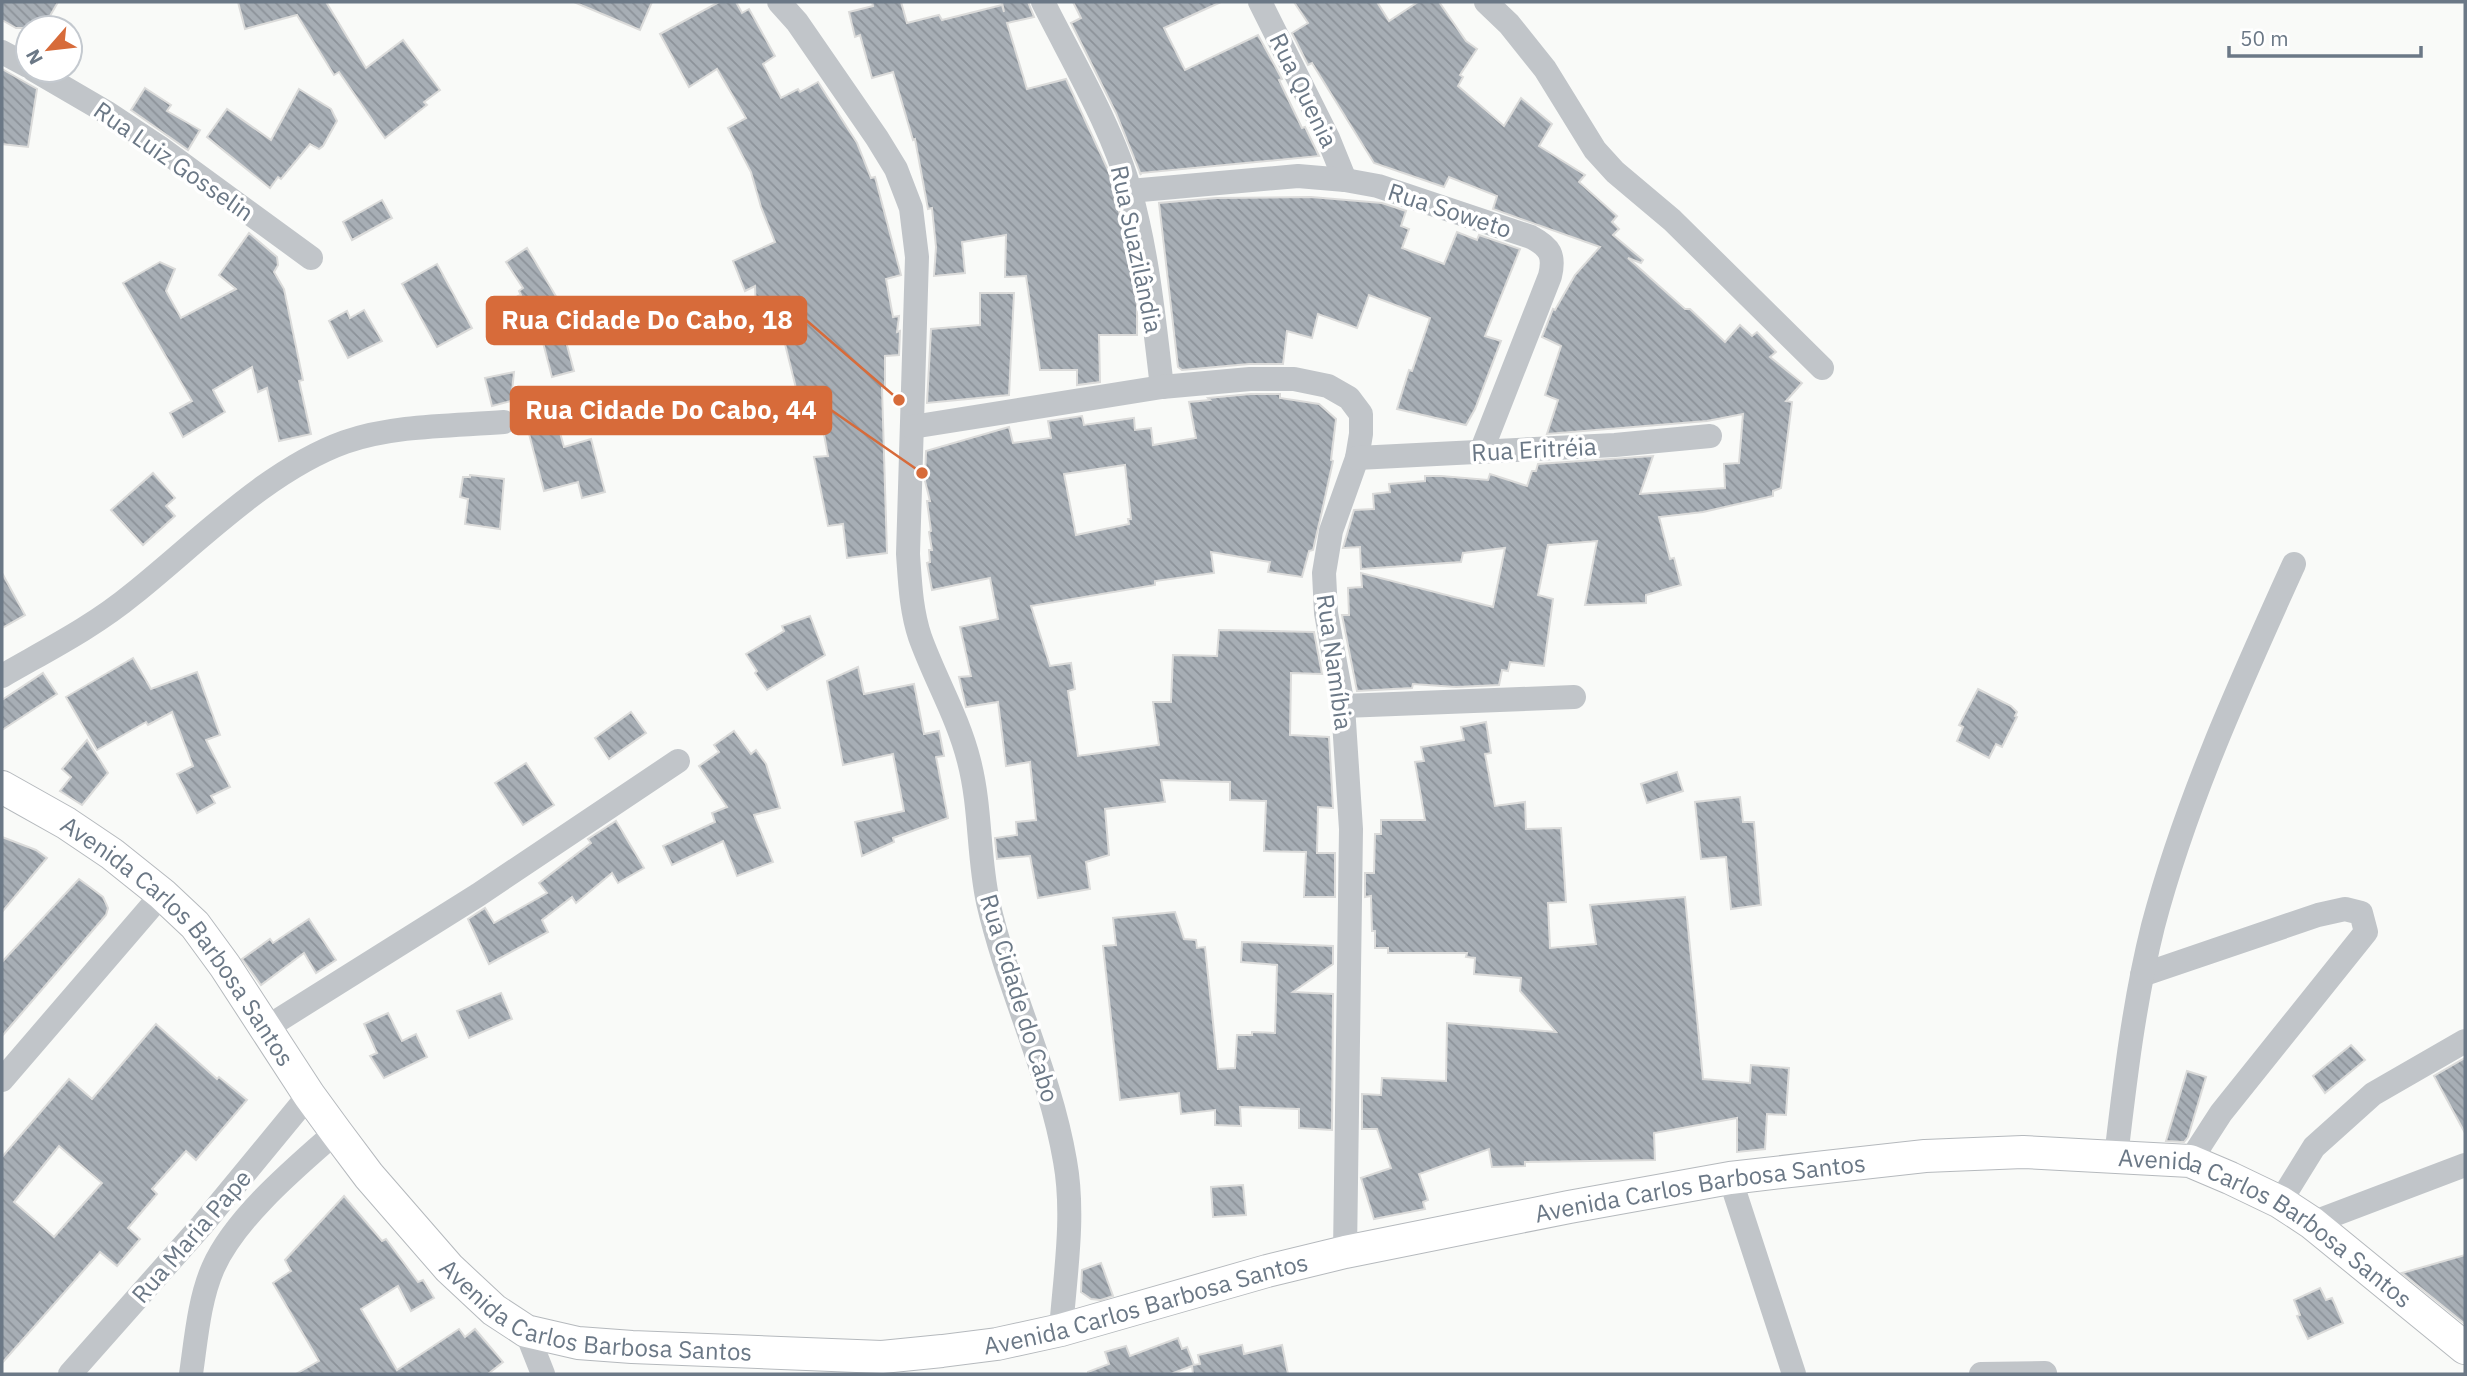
<svg xmlns="http://www.w3.org/2000/svg" width="2467" height="1376" viewBox="0 0 2467 1376" font-family="'IBM Plex Sans',sans-serif">
	<style>
		.building { fill: url(#building-back-hatch); stroke: #dbdbda; stroke-width: 2; fill-rule: evenodd }
		.lines { fill: none; stroke-linecap: round; stroke-linejoin: round }
		.major-casing { stroke: #b5b9bd; stroke-width: 34 }
		.minor { stroke: #c1c5c9; stroke-width: 24 }
		.major { stroke: #fff; stroke-width: 32 }
		.labels { text-anchor: middle; dominant-baseline: central; stroke-width: 7; stroke-linejoin: round; paint-order: stroke }
		.street-label { font-size: 24px; fill: #6b7886; stroke: #fff }
		.leader { fill: none; stroke: #d76b3a; stroke-width: 2.5 }
		.callout-dot { fill: #d76b3a; stroke: #fff; stroke-width: 2.5 }
		.callout { fill: #d76b3a; stroke: #d76b3a; stroke-width: 2.5 }
		.callout-label { font-size: 26px; text-anchor: middle; font-weight: bold; fill: #fff }
	</style>
	<defs>
		<pattern id="building-back-hatch" width="6" height="6" patternUnits="userSpaceOnUse" patternTransform="scale(1.75)"><rect width="6" height="6" fill="#a7aeb5"/><path d="M-1 5l2 2M0 0l6 6M5-1l2 2" fill="none" stroke="#8c9299"/></pattern>
	</defs>
	<rect width="100%" height="100%" fill="#f9faf8"/>
	<g class="building">
		<polygon points="2,2 58,2 43,28 16,28 2,20"/>
		<polygon points="238,2 326,2 366,68 403,40 440,90 424,102 427,105 385,138 339,72 334,75 297,15 245,29"/>
		<polygon points="574,2 652,2 640,30"/>
		<polygon points="719,2 736,2 742,13 749,9 775,56 763,64 781,98 798,89 800,92 818,82 857,143 871,178 875,177 901,275 886,279 893,317 899,316 897,332 900,331 899,355 885,356 885,388 882,388 887,553 847,558 843,524 828,526 814,457 828,456 817,396 799,400 781,328 775,329 770,306 756,308 755,286 745,291 733,261 775,242 761,207 751,172 728,128 746,118 717,69 689,87 660,34"/>
		<polygon points="872,2 901,2 907,23 939,15 942,20 1002,5 1004,12 1002,2 1028,2 1034,17 1007,23 1027,89 1066,79 1109,172 1127,242 1137,304 1137,335 1099,335 1100,382 1077,385 1077,370 1040,370 1026,276 1005,277 1006,235 962,242 965,273 934,276 936,247 932,208 928,209 915,139 913,140 893,72 872,78 860,35 855,37 849,12 873,6"/>
		<polygon points="1073,2 1221,2 1164,28 1185,70 1258,35 1282,79 1279,80 1302,128 1305,127 1319,156 1140,173 1141,175 1116,113 1071,23 1081,18"/>
		<polygon points="1294,2 1377,2 1389,21 1418,2 1439,2 1466,41 1477,49 1460,75 1463,77 1458,86 1504,126 1521,98 1552,124 1539,146 1585,175 1579,182 1617,216 1612,222 1619,229 1613,235 1643,260 1641,263 1628,258 1685,309 1690,309 1725,342 1740,325 1752,336 1757,332 1776,352 1770,357 1802,383 1786,401 1792,402 1781,488 1773,491 1773,496 1703,512 1659,517 1670,559 1674,558 1681,585 1646,595 1646,603 1585,605 1597,541 1548,545 1538,595 1553,599 1544,666 1510,662 1508,671 1502,670 1499,685 1456,687 1413,684 1412,688 1357,691 1342,615 1349,615 1348,588 1362,587 1361,573 1493,607 1505,548 1463,553 1461,562 1361,569 1360,547 1343,548 1354,510 1374,509 1373,494 1390,492 1389,484 1425,481 1425,476 1441,476 1488,480 1490,474 1527,486 1532,471 1536,471 1538,464 1653,456 1640,494 1725,488 1724,464 1739,463 1743,414 1707,421 1547,434 1558,400 1545,395 1561,346 1542,337 1553,309 1555,310 1575,275 1600,247 1493,209 1497,196 1449,177 1444,187 1374,163 1312,63 1308,65 1292,33 1308,23"/>
		<polygon points="2,69 37,89 28,147 2,144"/>
		<polygon points="145,88 171,105 167,111 200,130 188,150 131,110"/>
		<polygon points="299,89 331,109 337,121 323,146 319,149 310,144 281,179 278,177 270,188 207,137 227,109 271,140"/>
		<polygon points="1311,197 1382,203 1406,211 1401,226 1409,229 1402,248 1444,264 1457,232 1477,240 1479,235 1520,249 1485,336 1501,341 1475,409 1466,425 1397,409 1409,370 1412,371 1430,318 1369,295 1357,328 1318,314 1312,338 1287,331 1283,364 1249,364 1182,370 1178,367 1159,203 1216,198"/>
		<polygon points="382,200 392,218 352,240 343,222"/>
		<polygon points="249,233 277,257 278,265 274,272 284,289 303,380 299,381 311,434 279,441 267,388 258,392 252,367 213,390 225,412 183,437 170,413 192,401 123,283 160,262 175,269 166,291 181,318 236,289 219,275"/>
		<polygon points="527,248 560,303 556,305 574,371 552,377 540,331 518,296 521,295 519,291 523,288 506,262"/>
		<polygon points="437,264 472,328 437,347 402,284"/>
		<polygon points="980,293 1014,293 1009,395 927,403 931,329 980,325"/>
		<polygon points="364,310 382,341 348,358 329,321 347,311 350,318"/>
		<polygon points="514,372 511,401 492,406 485,378"/>
		<path d="M1251 394H1280V398L1319 404 1336 419 1331 460 1333 461 1322 511 1313 550 1309 551 1302 577 1268 572 1270 562 1211 552 1214 573 1155 581V585L1031 606 1050 666 1071 663 1075 689 1068 691 1078 756 1159 745 1153 702H1171L1173 655 1217 656 1219 630 1314 632 1322 674 1291 673 1290 735 1329 737 1333 808 1318 807 1317 853H1335V897H1304L1306 852 1264 851 1266 801 1230 800V782L1161 780 1165 802 1105 809 1109 855 1086 862 1090 889 1038 898 1030 856 997 859 995 838 1017 835 1016 822 1036 820 1030 762 1006 766 998 702 966 707 959 677 971 676 960 627 998 619 990 578 932 590 927 563 930 562 929 550H932L929 532 931 531 927 501H930L925 481 926 451 1009 427 1013 443 1051 438 1048 421 1082 416 1084 425 1134 418 1135 430 1151 428 1153 445 1196 438 1189 402 1210 400 1208 398ZM1125 465 1131 519H1128L1129 524 1076 535 1064 474Z"/>
		<polygon points="557,422 564,447 591,439 605,492 582,498 578,482 544,491 528,430"/>
		<polygon points="153,473 175,498 166,506 175,516 143,545 111,510"/>
		<polygon points="470,475 504,479 500,529 465,524 468,499 460,497 463,477 470,477"/>
		<polygon points="2,573 25,615 2,628"/>
		<polygon points="810,616 825,655 767,690 755,673 757,671 746,654 784,631 782,626"/>
		<polygon points="133,658 151,689 197,672 220,735 206,740 230,787 211,796 215,803 197,813 177,774 193,766 172,712 148,725 146,722 97,750 66,697"/>
		<polygon points="858,667 864,694 914,684 924,734 939,731 944,756 936,757 948,818 893,838 894,842 862,856 855,822 904,811 893,754 843,765 827,681"/>
		<polygon points="43,673 57,694 2,730 2,700"/>
		<polygon points="1978,689 2011,706 2017,712 2015,716 2017,717 2002,747 1996,744 1989,758 1957,741 1963,727 1959,725"/>
		<polygon points="631,712 646,733 609,759 595,738"/>
		<polygon points="1486,722 1491,753 1485,754 1495,806 1525,802 1526,829 1561,828 1566,902 1548,903 1550,948 1596,944 1590,905 1685,897 1703,1079 1750,1083 1751,1065 1789,1068 1786,1115 1767,1114 1765,1149 1737,1152 1737,1118 1654,1133 1655,1160 1525,1162 1525,1166 1492,1167 1489,1149 1419,1174 1428,1200 1423,1202 1425,1209 1374,1219 1361,1178 1391,1168 1377,1129 1362,1129 1362,1094 1381,1095 1382,1078 1446,1081 1447,1023 1556,1032 1520,991 1521,978 1474,974 1475,958 1466,957 1467,953 1388,953 1388,948 1375,948 1375,931 1372,931 1371,896 1365,897 1365,873 1374,873 1375,834 1381,834 1381,820 1425,820 1415,762 1424,761 1421,747 1464,740 1461,727"/>
		<polygon points="734,731 751,754 756,750 766,764 780,808 754,815 773,862 737,876 723,841 672,865 663,846 715,822 712,813 727,807 699,766 719,752 714,745"/>
		<polygon points="87,740 108,773 82,805 60,791 71,777 62,769"/>
		<polygon points="526,763 554,805 523,825 495,783"/>
		<polygon points="1677,772 1683,791 1647,803 1641,784"/>
		<polygon points="1740,797 1743,822 1754,822 1761,905 1731,909 1726,857 1701,859 1695,802"/>
		<polygon points="616,821 644,868 618,883 612,873 576,903 572,897 542,920 548,932 489,964 468,919 485,908 494,923 547,893 539,883 591,843 588,839"/>
		<polygon points="2,837 36,850 47,858 2,912"/>
		<polygon points="79,879 103,897 108,908 106,915 2,1036 2,962"/>
		<polygon points="1175,912 1184,939 1196,940 1197,948 1205,947 1218,1069 1235,1068 1237,1035 1252,1035 1252,1032 1275,1033 1277,965 1241,962 1242,942 1333,946 1333,964 1293,992 1333,994 1332,1130 1299,1128 1299,1109 1240,1107 1241,1126 1215,1125 1215,1110 1181,1114 1179,1093 1120,1100 1103,946 1116,945 1113,918"/>
		<polygon points="309,919 336,960 316,973 304,953 261,985 242,959 270,939 273,943"/>
		<polygon points="501,993 512,1019 469,1038 457,1011"/>
		<polygon points="388,1013 402,1041 416,1034 427,1057 384,1078 370,1056 377,1053 364,1024"/>
		<path d="M156 1024 217 1079 219 1077 247 1100 196 1160 186 1151 152 1189 157 1194 128 1228 140 1239 117 1266 100 1252 2 1363V1157L69 1079 92 1099ZM59 1146 102 1183 54 1237 14 1202Z"/>
		<polygon points="2351,1045 2365,1060 2325,1093 2313,1076"/>
		<polygon points="2465,1058 2465,1133 2434,1076"/>
		<polygon points="2187,1071 2206,1077 2188,1137 2184,1142 2166,1141"/>
		<polygon points="1243,1185 1246,1215 1213,1217 1211,1187"/>
		<polygon points="344,1196 382,1241 386,1239 418,1282 423,1280 434,1298 411,1311 398,1286 361,1309 397,1370 459,1329 465,1337 475,1329 503,1362 488,1374 296,1374 319,1361 273,1283 291,1271 285,1260"/>
		<polygon points="2465,1255 2465,1324 2402,1273"/>
		<polygon points="1101,1263 1113,1296 1101,1300 1091,1299 1081,1292 1082,1270"/>
		<polygon points="2320,1288 2326,1300 2332,1298 2343,1323 2308,1339 2297,1316 2300,1315 2294,1300"/>
		<polygon points="1178,1338 1182,1349 1187,1347 1194,1365 1200,1364 1198,1355 1242,1345 1244,1354 1282,1345 1288,1374 1193,1374 1192,1366 1171,1374 1088,1374 1088,1372 1109,1364 1105,1352 1126,1346 1130,1356"/>
	</g>
	<g class="lines">
		<defs>
			<g id="major">
				<path id="s1" d="M2 787 66 823 112 854 162 894 195 925 225 966 309 1095 336 1132 369 1176 449 1268 494 1310 526 1331 578 1343 632 1347 882 1357 942 1351 997 1344 1061 1330 1267 1271 1345 1252 1569 1207 1730 1178 1817 1168 1925 1156 2023 1152 2190 1161 2230 1178 2280 1202 2312 1223 2465 1348"/>
			</g>
		</defs>
		<use href="#major" class="major-casing"/>
		<g class="minor">
			<path d="M779 2 797 22 877 138 896 169 911 208 917 257 908 554C910 582 911 610 920 637 935 679 958 717 969 761 981 807 978 856 988 902 1008 990 1050 1072 1065 1161 1075 1216 1065 1275 1061 1330"/>
			<path d="M1043 2C1072 60 1113 129 1130 191 1148 255 1154 321 1162 387"/>
			<polyline points="1260,2 1328,138 1345,180"/>
			<polyline points="1486,2 1509,24 1545,69 1595,150 1615,172 1672,220 1822,368"/>
			<polyline points="2,52 28,66"/>
			<polyline points="34,70 106,112 159,147 311,258"/>
			<path d="M1130 191 1298 176 1345 180 1378 186 1531 237C1550 247 1555 255 1550 276L1481 452"/>
			<polyline points="912,427 1162,387 1250,379 1294,379 1328,386 1349,398 1361,414 1361,434 1357,458 1331,531 1324,573 1326,613 1343,706 1351,829 1345,1252"/>
			<polyline points="1357,458 1615,445 1710,436"/>
			<path d="M2 676C47 650 93 627 133 594 197 543 267 470 345 442 395 425 451 426 504 422"/>
			<polyline points="1343,706 1574,697"/>
			<polyline points="2142,975 2318,915 2345,909 2361,913 2366,932 2221,1113 2190,1161"/>
			<polyline points="266,1028 478,895 678,761"/>
			<polyline points="2,1080 162,894"/>
			<path d="M2116 1157C2125 1080 2134 1002 2153 926 2186 801 2241 681 2294 564"/>
			<polyline points="1730,1178 1794,1374"/>
			<polyline points="2280,1202 2314,1147 2373,1094 2465,1041"/>
			<polyline points="2312,1223 2465,1165"/>
			<polyline points="526,1331 543,1374"/>
			<polyline points="70,1374 202,1225 309,1095"/>
			<path d="M191 1374C196 1340 199 1300 213 1268 235 1218 295 1168 336 1132"/>
			<polyline points="1981,1374 2045,1373"/>
		</g>
		<use href="#major" class="major"/>
	</g>
	<g class="labels">
		<g class="street-label">
			<text transform="translate(1304 90) rotate(64)">Rua Quenia</text>
			<text transform="translate(174 161) rotate(35)">Rua Luiz Gosselin</text>
			<text transform="translate(1450 210) rotate(18)">Rua Soweto</text>
			<text transform="translate(1137 249) rotate(78)">Rua Suazilândia</text>
			<text transform="translate(1534 449) rotate(-3)">Rua Eritréia</text>
			<text transform="translate(1335 662) rotate(82)">Rua Namíbia</text>
			<text stroke="none"><textPath href="#s1" startOffset="238">Avenida Carlos Barbosa Santos</textPath></text>
			<text transform="translate(1020 998) rotate(73)">Rua Cidade do Cabo</text>
			<text stroke="none"><textPath href="#s1" startOffset="1960">Avenida Carlos Barbosa Santos</textPath></text>
			<text stroke="none"><textPath href="#s1" startOffset="2548">Avenida Carlos Barbosa Santos</textPath></text>
			<text transform="translate(191 1236) rotate(-49)">Rua Maria Pape</text>
			<text stroke="none"><textPath href="#s1" startOffset="826">Avenida Carlos Barbosa Santos</textPath></text>
			<text stroke="none"><textPath href="#s1" startOffset="1393">Avenida Carlos Barbosa Santos</textPath></text>
		</g>
	</g>
	<path class="leader" d="M899 400L806 320M922 473L831 410"/>
	<g class="callout-dot">
		<circle cx="899" cy="400" r="7"/>
		<circle cx="922" cy="473" r="7"/>
	</g>
	<g class="callout">
		<rect x="487" y="297" width="319" height="47" rx="7"/>
		<rect x="511" y="387" width="320" height="47" rx="7"/>
	</g>
	<g class="callout-label">
		<text x="647" y="329">Rua Cidade Do Cabo, 18</text>
		<text x="671" y="419">Rua Cidade Do Cabo, 44</text>
	</g>
	<rect width="2467" height="1376" fill="none" stroke="#6b7886" stroke-width="7"/>
	<g transform="translate(49 49) rotate(242)"><circle r="33" fill="#ffffff" stroke="#c4c9cf" stroke-width="2"/>
	<path d="M0-5L12 26L0 18L-12 26Z" fill="#d76b3a"/>
	<text y="-10" font-size="19" font-weight="bold" text-anchor="middle" fill="#6b7886">N</text>
	</g>
	<path d="M2229 46v10h192v-10" fill="none" stroke="#6b7886" stroke-width="3.5"/>
	<text x="2240" y="46" font-size="21" fill="#6b7886" stroke="#ffffff" stroke-width="5" paint-order="stroke">50 m</text>
</svg>
